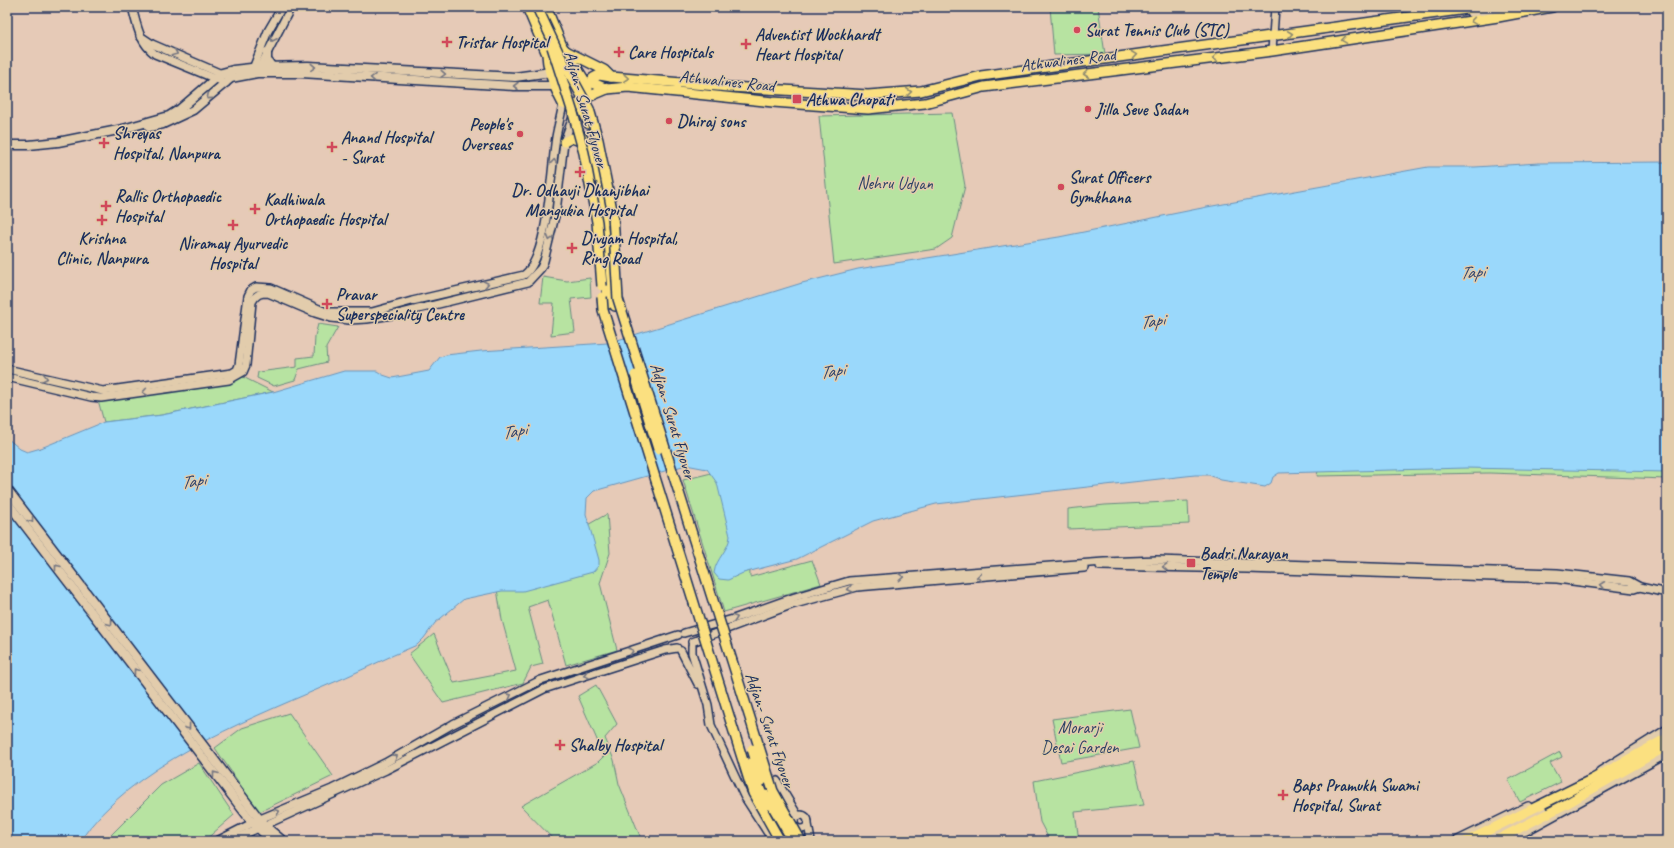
<svg xmlns="http://www.w3.org/2000/svg" width="1674" height="848" viewBox="0 0 1674 848" font-family="Caveat,sans-serif">
	<style>
		.green { fill: #b7e3a1; stroke: #698980 }
		.water { fill: #9ad8fb; stroke: #6794bc }
		.lines { fill: none; stroke-linecap: round; stroke-linejoin: round }
		.tertiary-casing { stroke: #1b2f5e; stroke-width: 10 }
		.secondary-casing { stroke: #1b2f5e; stroke-width: 11 }
		.primary-casing { stroke: #1b2f5e; stroke-width: 12 }
		.trunk-casing { stroke: #1b2f5e; stroke-width: 12 }
		.tertiary { stroke: #e2ccac; stroke-width: 7 }
		.secondary { stroke: #e2ccac; stroke-width: 8 }
		.primary { stroke: #fbe080; stroke-width: 9 }
		.trunk { stroke: #fbe080; stroke-width: 9 }
		.trunk-bridge-casing { stroke: #1b2f5e; stroke-width: 12; stroke-linecap: butt }
		.trunk-bridge { stroke: #fbe080; stroke-width: 9 }
		.oneway { stroke: #8b886f }
		.oneway2 { stroke: #757681 }
		.poi-dot { fill: #d1495b; stroke: #e2ccac; stroke-width: 1.5 }
		.labels { text-anchor: middle; dominant-baseline: central; stroke-width: 3; stroke-linejoin: round; paint-order: stroke }
		.poi-label { font-size: 17px; font-weight: bold; fill: #1b2f5e; stroke: #e2ccac; text-anchor: start }
		.street-label { font-size: 17px; fill: #1b2f5e; stroke: #e2ccac }
		.park-label { font-size: 17px; fill: #2b4165; stroke: #e2ccac }
		.water-label { font-size: 18px; font-style: italic; fill: #28406e; stroke: #e2ccac }
	</style>
	<rect width="100%" height="100%" fill="#e6cab7"/>
	<filter id="ink" filterUnits="userSpaceOnUse"><feTurbulence type="fractalNoise" baseFrequency=".025" numOctaves="2"/><feDisplacementMap in="SourceGraphic" scale="8" xChannelSelector="R" yChannelSelector="G"/><feConvolveMatrix kernelMatrix="1 2 1 2 8 2 1 2 1" color-interpolation-filters="sRGB"/></filter>
	<g filter="url(#ink)">
		<g class="green">
			<polygon points="1050,7 1098,7 1105,54 1054,55"/>
			<polygon points="952,113 965,186 952,238 936,249 834,264 819,116"/>
			<polygon points="543,277 567,281 590,278 591,297 571,299 575,332 551,335 554,303 540,303"/>
			<polygon points="318,324 338,327 326,348 327,362 299,369 295,380 274,386 257,378 258,372 297,367 297,358 314,356 315,336"/>
			<polygon points="243,377 273,392 162,415 104,422 98,400"/>
			<polygon points="748,464 750,577 812,560 821,584 724,612 683,480"/>
			<polygon points="1319,464 1667,467 1667,479 1489,473 1317,476"/>
			<polygon points="1188,501 1189,524 1068,529 1068,509 1105,505"/>
			<polygon points="607,514 610,553 600,583 617,650 566,665 548,600 528,607 543,664 531,667 523,683 443,703 409,654 434,634 454,683 516,671 502,620 495,577"/>
			<polygon points="596,685 617,724 605,738 614,760 619,784 642,841 555,841 521,806 598,762 604,756 578,696"/>
			<polygon points="1130,709 1139,748 1061,762 1052,719"/>
			<polygon points="289,713 333,776 259,812 215,748 242,728"/>
			<polygon points="1560,752 1562,757 1550,763 1561,782 1520,802 1508,780"/>
			<polygon points="1134,761 1144,805 1075,812 1079,841 1050,841 1040,822 1034,781"/>
			<polygon points="199,763 234,815 204,841 105,841 161,785"/>
		</g>
		<path class="water" d="M1667 162V472L1466 468 1279 473 1273 477 1271 483 1265 487 1221 480 1209 475H1195L936 504 873 521 797 559 743 573 728 580 719 579 714 573C716 558 729 550 730 536L717 483 707 469 686 465 594 491 587 498 586 514 599 560V565L593 572 523 591H502L464 599 435 623 424 638 417 645C385 658 355 674 323 687 242 722 130 766 80 841H7V438L20 449 27 452 41 448 104 422 162 415 273 392 344 371H377L383 375 392 378 429 371 440 357 446 355 481 351 608 343 802 283 858 269 1059 237 1207 207 1428 167H1475L1539 163Z"/>
		<g class="lines">
			<defs>
				<g id="tertiary">
					<path d="M132 7C137 25 139 42 155 54L226 83"/>
					<polyline points="140,36 152,44 231,78"/>
					<polyline points="1272,51 1275,7"/>
					<polyline points="252,71 268,31 282,7"/>
					<polyline points="258,71 291,7"/>
					<path d="M7 369 103 391 232 373 237 370 239 365 248 296 251 290 256 287 271 288 326 312H372L412 301 524 275C549 257 551 167 556 137 558 126 561 115 563 104"/>
					<path d="M7 377 91 397 101 398 229 380 243 372 246 365 252 302C256 294 260 293 268 293L315 313 331 318 349 320 367 319 398 314 528 282 541 268 544 261 556 212 564 142 574 114"/>
					<polyline points="1100,566 1247,569 1557,579 1634,589 1640,587"/>
					<polyline points="684,633 733,619 795,597 849,581 1104,562 1157,560 1557,573 1629,581 1640,587 1667,593"/>
					<polyline points="692,642 791,605 857,587 1084,568"/>
					<polyline points="692,646 692,653 708,705 711,725 744,796 773,841"/>
					<polyline points="681,651 698,684"/>
					<polyline points="1600,771 1667,729"/>
					<polyline points="756,790 777,781 798,816"/>
					<circle cx="801" cy="822" r="7"/>
					<polyline points="808,824 811,841"/>
					<polyline points="217,841 260,819 332,789 385,763 453,724 541,680 678,635"/>
					<polyline points="230,841 386,770 544,689 665,650 677,648"/>
					<polyline points="1456,841 1528,806"/>
					<polyline points="1508,841 1667,754"/>
				</g>
				<g id="secondary">
					<polyline points="1471,13 1511,7"/>
					<polyline points="267,52 267,60 272,67"/>
					<polyline points="149,127 163,124 193,110 231,78 257,73 301,73 514,86 555,86"/>
					<polyline points="7,145 29,145 58,142 123,129 169,116 180,109 222,73 233,70 260,67 308,66 515,77 551,72"/>
					<polyline points="7,489 245,800 264,825 283,841"/>
					<polyline points="7,502 252,822 272,841"/>
					<polyline points="1484,841 1543,811"/>
				</g>
				<g id="primary">
					<path d="M558 43 566 51 588 86V97C581 104 572 108 563 104 554 87 544 63 548 44Z"/>
					<polyline points="566,51 604,70 611,77 729,87 868,95 921,91 981,76 1481,7"/>
					<polyline points="607,89 593,83 593,78 599,75 611,77"/>
					<polyline points="588,97 607,89 628,87 773,102 868,109 925,103 984,87 1272,51 1498,17 1552,7"/>
				</g>
				<g id="trunk">
					<polyline points="527,7 546,52"/>
					<polyline points="546,7 562,46"/>
					<polyline points="580,103 589,124"/>
					<polyline points="578,131 589,148 595,178"/>
					<polyline points="564,142 572,138 585,143"/>
					<polyline points="599,168 609,220"/>
					<polyline points="599,196 603,225 608,304"/>
					<polyline points="612,262 615,306"/>
					<polyline points="1467,841 1593,779 1667,738"/>
					<polyline points="1495,841 1566,804 1667,746"/>
				</g>
			</defs>
			<use href="#tertiary" class="tertiary-casing"/>
			<use href="#secondary" class="secondary-casing"/>
			<use href="#primary" class="primary-casing"/>
			<use href="#trunk" class="trunk-casing"/>
			<use href="#tertiary" class="tertiary"/>
			<use href="#secondary" class="secondary"/>
			<use href="#primary" class="primary"/>
			<use href="#trunk" class="trunk"/>
			<defs>
				<g id="trunk-bridge">
					<polyline points="537,7 558,52 589,109 598,140 613,215 618,299 773,791 801,841"/>
					<polyline points="552,47 573,113 584,153 597,222 602,286"/>
					<polyline points="602,297 603,310 753,793 780,841"/>
					<polyline points="635,375 658,449"/>
					<polyline points="752,749 762,781"/>
					<polyline points="750,763 766,805"/>
					<polyline points="766,795 793,841"/>
				</g>
			</defs>
			<use href="#trunk-bridge" class="trunk-bridge-casing"/>
			<use href="#trunk-bridge" class="trunk-bridge"/>
		</g>
		<defs><path id="oneway-chevron" d="M-2-3.5L2.5 0L-2 3.5" fill="none" stroke-width="1.6" stroke-linecap="round" stroke-linejoin="round"/></defs>
		<g class="oneway">
			<use href="#oneway-chevron" transform="translate(1473 21) rotate(171)"/>
			<use href="#oneway-chevron" transform="translate(1290 34) rotate(-7)"/>
			<use href="#oneway-chevron" transform="translate(1344 40) rotate(171)"/>
			<use href="#oneway-chevron" transform="translate(1134 55) rotate(-8)"/>
			<use href="#oneway-chevron" transform="translate(1215 58) rotate(173)"/>
			<use href="#oneway-chevron" transform="translate(1086 74) rotate(173)"/>
			<use href="#oneway-chevron" transform="translate(626 78) rotate(5)"/>
			<use href="#oneway-chevron" transform="translate(909 92) rotate(-5)"/>
		</g>
		<g class="oneway2">
			<use href="#oneway-chevron" transform="translate(273 39) rotate(117)"/>
			<use href="#oneway-chevron" transform="translate(175 53) rotate(23)"/>
			<use href="#oneway-chevron" transform="translate(313 67) rotate(3)"/>
			<use href="#oneway-chevron" transform="translate(443 74) rotate(3)"/>
			<use href="#oneway-chevron" transform="translate(373 78) rotate(-177)"/>
			<use href="#oneway-chevron" transform="translate(516 86) rotate(-180)"/>
			<use href="#oneway-chevron" transform="translate(209 97) rotate(140)"/>
			<use href="#oneway-chevron" transform="translate(554 162) rotate(-84)"/>
			<use href="#oneway-chevron" transform="translate(550 238) rotate(105)"/>
			<use href="#oneway-chevron" transform="translate(486 284) rotate(-12)"/>
			<use href="#oneway-chevron" transform="translate(45 378) rotate(14)"/>
			<use href="#oneway-chevron" transform="translate(145 392) rotate(172)"/>
			<use href="#oneway-chevron" transform="translate(31 520) rotate(53)"/>
			<use href="#oneway-chevron" transform="translate(57 567) rotate(-128)"/>
			<use href="#oneway-chevron" transform="translate(1165 567) rotate(-179)"/>
			<use href="#oneway-chevron" transform="translate(901 577) rotate(-4)"/>
			<use href="#oneway-chevron" transform="translate(979 577) rotate(175)"/>
			<use href="#oneway-chevron" transform="translate(1602 585) rotate(-172)"/>
			<use href="#oneway-chevron" transform="translate(850 589) rotate(166)"/>
			<use href="#oneway-chevron" transform="translate(735 618) rotate(-19)"/>
			<use href="#oneway-chevron" transform="translate(110 623) rotate(53)"/>
			<use href="#oneway-chevron" transform="translate(631 651) rotate(-18)"/>
			<use href="#oneway-chevron" transform="translate(136 671) rotate(-128)"/>
			<use href="#oneway-chevron" transform="translate(586 675) rotate(163)"/>
			<use href="#oneway-chevron" transform="translate(509 696) rotate(-27)"/>
			<use href="#oneway-chevron" transform="translate(188 727) rotate(53)"/>
			<use href="#oneway-chevron" transform="translate(395 757) rotate(-30)"/>
			<use href="#oneway-chevron" transform="translate(215 774) rotate(-128)"/>
			<use href="#oneway-chevron" transform="translate(277 812) rotate(-23)"/>
		</g>
	</g>
	<g class="poi-dot">
		<circle cx="1077" cy="30" r="4"/>
		<path d="M445 36h4v4h4v4h-4v4h-4v-4h-4v-4h4z"/>
		<path d="M744 38h4v4h4v4h-4v4h-4v-4h-4v-4h4z"/>
		<path d="M617 46h4v4h4v4h-4v4h-4v-4h-4v-4h4z"/>
		<rect x="792" y="94" width="10" height="10" rx="2"/>
		<circle cx="1088" cy="109" r="4"/>
		<circle cx="669" cy="121" r="4"/>
		<circle cx="520" cy="134" r="4"/>
		<path d="M102 137h4v4h4v4h-4v4h-4v-4h-4v-4h4z"/>
		<path d="M330 141h4v4h4v4h-4v4h-4v-4h-4v-4h4z"/>
		<path d="M578 166h4v4h4v4h-4v4h-4v-4h-4v-4h4z"/>
		<circle cx="1061" cy="187" r="4"/>
		<path d="M104 200h4v4h4v4h-4v4h-4v-4h-4v-4h4z"/>
		<path d="M253 203h4v4h4v4h-4v4h-4v-4h-4v-4h4z"/>
		<path d="M100 214h4v4h4v4h-4v4h-4v-4h-4v-4h4z"/>
		<path d="M231 219h4v4h4v4h-4v4h-4v-4h-4v-4h4z"/>
		<path d="M570 242h4v4h4v4h-4v4h-4v-4h-4v-4h4z"/>
		<path d="M325 298h4v4h4v4h-4v4h-4v-4h-4v-4h4z"/>
		<rect x="1186" y="558" width="10" height="10" rx="2"/>
		<path d="M558 739h4v4h4v4h-4v4h-4v-4h-4v-4h4z"/>
		<path d="M1281 789h4v4h4v4h-4v4h-4v-4h-4v-4h4z"/>
	</g>
	<g class="labels">
		<g class="poi-label">
			<text x="1085" y="30">Surat Tennis Club (STC)</text>
			<text x="755" y="34">Adventist Wockhardt<tspan x="755" dy="20">Heart Hospital</tspan></text>
			<text x="456" y="42">Tristar Hospital</text>
			<text x="628" y="52">Care Hospitals</text>
			<text x="806" y="99">Athwa Chopati</text>
			<text x="1096" y="109">Jilla Seve Sadan</text>
			<text x="677" y="121">Dhiraj sons</text>
			<text x="512" y="124" text-anchor="end">People's<tspan x="512" dy="20">Overseas</tspan></text>
			<text x="113" y="133">Shreyas<tspan x="113" dy="20">Hospital, Nanpura</tspan></text>
			<text x="341" y="137">Anand Hospital<tspan x="341" dy="20">- Surat</tspan></text>
			<text x="1069" y="177">Surat Officers<tspan x="1069" dy="20">Gymkhana</tspan></text>
			<text x="580" y="190" text-anchor="middle">Dr. Odhavji Dhanjibhai<tspan x="580" dy="20">Mangukia Hospital</tspan></text>
			<text x="115" y="196">Rallis Orthopaedic<tspan x="115" dy="20">Hospital</tspan></text>
			<text x="264" y="199">Kadhiwala<tspan x="264" dy="20">Orthopaedic Hospital</tspan></text>
			<text x="102" y="238" text-anchor="middle">Krishna<tspan x="102" dy="20">Clinic, Nanpura</tspan></text>
			<text x="581" y="238">Divyam Hospital,<tspan x="581" dy="20">Ring Road</tspan></text>
			<text x="233" y="243" text-anchor="middle">Niramay Ayurvedic<tspan x="233" dy="20">Hospital</tspan></text>
			<text x="336" y="294">Pravar<tspan x="336" dy="20">Superspeciality Centre</tspan></text>
			<text x="1200" y="553">Badri Narayan<tspan x="1200" dy="20">Temple</tspan></text>
			<text x="569" y="745">Shalby Hospital</text>
			<text x="1292" y="785">Baps Pramukh Swami<tspan x="1292" dy="20">Hospital, Surat</tspan></text>
		</g>
		<g class="street-label">
			<text transform="translate(1068 60) rotate(-7)">Athwalines Road</text>
			<text transform="translate(727 81) rotate(6)">Athwalines Road</text>
			<text transform="translate(586 109) rotate(74)">Adjan- Surat Flyover</text>
			<text transform="translate(673 421) rotate(73)">Adjan- Surat Flyover</text>
			<text transform="translate(770 730) rotate(71)">Adjan- Surat Flyover</text>
		</g>
		<g class="park-label">
			<text x="895" y="183">Nehru Udyan</text>
			<text x="1080" y="727">Morarji<tspan x="1080" dy="20">Desai Garden</tspan></text>
		</g>
		<g class="water-label">
			<text transform="translate(1472 272) rotate(-5)">Tapi</text>
			<text transform="translate(1152 321) rotate(-9)">Tapi</text>
			<text transform="translate(832 371) rotate(-9)">Tapi</text>
			<text transform="translate(514 431) rotate(-11)">Tapi</text>
			<text transform="translate(193 481) rotate(-9)">Tapi</text>
		</g>
	</g>
	<rect width="1674" height="848" fill="none" stroke="#e2ccac" stroke-width="24"/>
	<rect x="12" y="12" width="1650" height="824" fill="none" stroke="#1b2f5e" stroke-width="1.5" filter="url(#ink)"/>
</svg>
